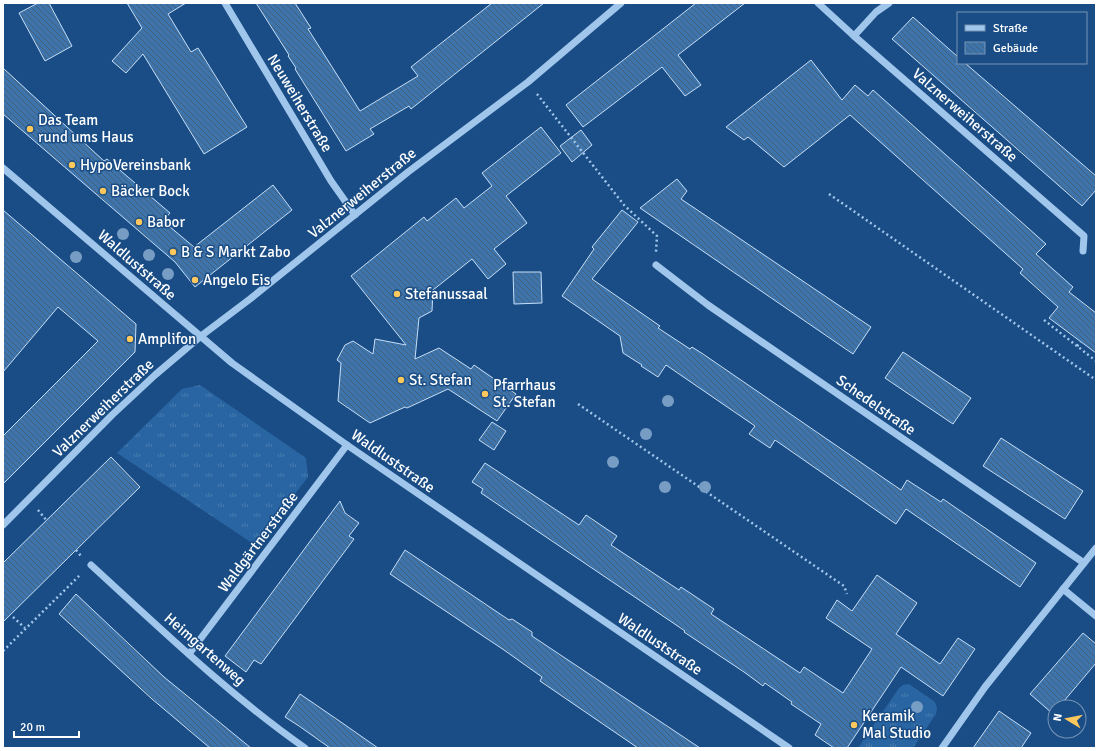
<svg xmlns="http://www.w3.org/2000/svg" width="1099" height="751" viewBox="0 0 1099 751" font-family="Signika,sans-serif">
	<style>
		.grass { fill: url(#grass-tufts) }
		.building { fill: url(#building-back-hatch); stroke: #c5dff9 }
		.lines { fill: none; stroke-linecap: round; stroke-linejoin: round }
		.path { stroke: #a0c6ec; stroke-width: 2.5; stroke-dasharray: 2 3; stroke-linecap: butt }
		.minor { stroke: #a0c6ec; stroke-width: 7 }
		.tree { fill: #789dc5 }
		.poi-dot { fill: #fec85c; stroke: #1a4d85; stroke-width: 1.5 }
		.labels { text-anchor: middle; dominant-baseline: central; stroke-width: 3; stroke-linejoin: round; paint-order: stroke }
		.street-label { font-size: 15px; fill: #fff; stroke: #1a4d85 }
		.poi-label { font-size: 15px; fill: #fff; stroke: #1a4d85; text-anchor: start }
	</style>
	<defs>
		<pattern id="grass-tufts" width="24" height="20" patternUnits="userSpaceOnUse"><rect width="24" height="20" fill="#2965a2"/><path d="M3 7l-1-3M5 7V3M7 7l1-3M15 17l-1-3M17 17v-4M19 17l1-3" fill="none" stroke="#497cb0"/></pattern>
		<pattern id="building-back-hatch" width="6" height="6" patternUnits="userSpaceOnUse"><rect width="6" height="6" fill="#3e74ac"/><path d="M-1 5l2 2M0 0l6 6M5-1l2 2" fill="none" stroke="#465e77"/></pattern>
	</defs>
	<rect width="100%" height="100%" fill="#1a4d85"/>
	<g class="grass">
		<polygon points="200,385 306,458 308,477 255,545 117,453 182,389"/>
		<polygon points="909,684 935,702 937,708 936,714 913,748 858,748 899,688 903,685"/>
	</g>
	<g class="building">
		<polygon points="38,3 49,3 72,46 45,61 19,13"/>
		<polygon points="127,3 186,3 168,14 191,52 198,48 247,127 204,154 143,54 126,73 112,61 142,28"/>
		<polygon points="256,3 295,3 311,28 308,29 360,111 418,76 411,67 492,3 544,3 411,109 409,106 370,129 374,134 346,151 295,69 296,68 288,56 289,55"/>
		<polygon points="696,3 745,3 678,55 701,85 685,96 662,67 583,127 566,105"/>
		<polygon points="913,17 958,57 958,63 965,63 1096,176 1096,190 1082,206 892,39"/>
		<polygon points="811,60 842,100 855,85 868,96 873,90 1046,244 1036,254 1073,287 1069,292 1096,313 1096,353 1049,318 1058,307 1020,273 1023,269 850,115 784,167 748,137 744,140 726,127"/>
		<polygon points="3,68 104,161 107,159 170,213 163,221 194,247 273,185 292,210 195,287 175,262 3,114"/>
		<polygon points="541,127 561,153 506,196 527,223 494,249 506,264 488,279 472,259 433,290 432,311 419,318 415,359 439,348 471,369 474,365 516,394 497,421 448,389 407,408 405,407 370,423 338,401 341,363 337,360 345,345 353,341 373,354 375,339 406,345 351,276 424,217 427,221 456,198 464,208 492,186 482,173"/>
		<polygon points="581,130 592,145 572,162 560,146"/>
		<polygon points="677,179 687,191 681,199 871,327 853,354 640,208"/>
		<polygon points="3,210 136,324 135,352 3,484 3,436 98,341 58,307 3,372"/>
		<polygon points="622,210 638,222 592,279 660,326 658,328 690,349 692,347 703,354 901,490 907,480 941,502 943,499 1036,563 1020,587 906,509 896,524 775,440 770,448 749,434 755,426 666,365 658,377 641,366 642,365 623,353 620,336 562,296 594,249 592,247"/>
		<polygon points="513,272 541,272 542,303 514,304"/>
		<polygon points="903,352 971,398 953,424 885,378"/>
		<polygon points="492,422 506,431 494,450 479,440"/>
		<polygon points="1001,438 1083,491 1065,519 983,466"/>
		<polygon points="111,457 140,487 3,622 3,563"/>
		<polygon points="485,463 579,525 586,515 617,536 611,545 679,590 681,587 714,609 711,614 800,673 804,667 843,693 872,649 826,618 837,600 852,611 877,575 917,603 896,634 940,664 958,638 975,649 943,696 901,667 847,748 834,748 815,735 821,724 791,704 792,702 765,683 763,686 744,672 684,632 685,631 481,493 483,489 472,482"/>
		<polygon points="340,501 345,513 359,523 349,536 354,539 261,664 254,660 246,672 225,656"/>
		<polygon points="405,550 509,620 512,619 532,632 532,636 700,748 638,748 540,681 542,677 504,650 390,574"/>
		<polygon points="76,594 164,677 251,748 210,748 152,699 59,614"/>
		<polygon points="1083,633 1096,644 1096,663 1059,707 1055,707 1055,712 1053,714 1030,694"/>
		<polygon points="300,694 338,720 378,748 330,748 299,726 285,717"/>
		<polygon points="999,711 1031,733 1021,748 973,748"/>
	</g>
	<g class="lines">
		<g class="path">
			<polyline points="537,94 624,205 657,236 656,252"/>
			<polyline points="829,194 1096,380"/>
			<polyline points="1044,320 1096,361"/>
			<polyline points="1077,346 1081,342"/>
			<polyline points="578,404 844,586 847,594"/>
			<polyline points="38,510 47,521"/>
			<polyline points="76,550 81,556"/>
			<polyline points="13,617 25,628"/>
			<polyline points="3,651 81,574"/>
		</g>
		<g class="minor">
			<polyline points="225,3 331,181 355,215"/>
			<polyline points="818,3 854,36 1084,236 1083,251"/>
			<polyline points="854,36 876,12 889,3"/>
			<polyline points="3,168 232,363 347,445 789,748"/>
			<polyline points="656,265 708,305 1084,563"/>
			<polyline points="3,525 112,415 155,375 201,336 250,299 408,172 528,82 621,3"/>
			<path d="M91 565C160 628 228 694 305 748"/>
			<polyline points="1063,589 1096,616"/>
			<polyline points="189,654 347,445"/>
			<polyline points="942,748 985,687 1096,548"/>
		</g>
	</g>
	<g class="tree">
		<circle cx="123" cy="234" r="6"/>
		<circle cx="149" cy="255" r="6"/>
		<circle cx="76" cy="257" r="6"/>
		<circle cx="168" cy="274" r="6"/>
		<circle cx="668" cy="401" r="6"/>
		<circle cx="646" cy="434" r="6"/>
		<circle cx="613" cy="462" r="6"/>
		<circle cx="665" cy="487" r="6"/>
		<circle cx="705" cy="487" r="6"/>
		<circle cx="917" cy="707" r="6"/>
	</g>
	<g class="poi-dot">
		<circle cx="30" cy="129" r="4"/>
		<circle cx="72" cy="165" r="4"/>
		<circle cx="103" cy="191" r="4"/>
		<circle cx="139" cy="222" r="4"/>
		<circle cx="173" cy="252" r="4"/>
		<circle cx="195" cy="280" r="4"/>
		<circle cx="397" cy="294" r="4"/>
		<circle cx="130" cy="339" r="4"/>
		<circle cx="401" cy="380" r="4"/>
		<circle cx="485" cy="394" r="4"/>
		<circle cx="854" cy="725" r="4"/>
	</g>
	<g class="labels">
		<g class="street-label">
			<text transform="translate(300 103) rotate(59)">Neuweiherstraße</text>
			<text transform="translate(965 115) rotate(41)">Valznerweiherstraße</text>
			<text transform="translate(362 193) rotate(-39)">Valznerweiherstraße</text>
			<text transform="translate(137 265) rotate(41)">Waldluststraße</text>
			<text transform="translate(876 405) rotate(35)">Schedelstraße</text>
			<text transform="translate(103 408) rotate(-44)">Valznerweiherstraße</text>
			<text transform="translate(393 461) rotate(35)">Waldluststraße</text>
			<text transform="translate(258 542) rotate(-53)">Waldgärtnerstraße</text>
			<text transform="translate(660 644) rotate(34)">Waldluststraße</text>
			<text transform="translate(205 649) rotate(41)">Heimgartenweg</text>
		</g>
		<g class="poi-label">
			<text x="38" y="120">Das Team<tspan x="38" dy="17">rund ums Haus</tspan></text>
			<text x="80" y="165">HypoVereinsbank</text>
			<text x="111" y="191">Bäcker Bock</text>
			<text x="147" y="222">Babor</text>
			<text x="181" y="252">B &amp; S Markt Zabo</text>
			<text x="203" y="280">Angelo Eis</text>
			<text x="405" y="294">Stefanussaal</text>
			<text x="138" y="339">Amplifon</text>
			<text x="409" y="380">St. Stefan</text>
			<text x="493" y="385">Pfarrhaus<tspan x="493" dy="17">St. Stefan</tspan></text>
			<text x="862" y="716">Keramik<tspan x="862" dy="17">Mal Studio</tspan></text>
		</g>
	</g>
	<rect width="1099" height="751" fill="none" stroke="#ffffff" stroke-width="8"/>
	<rect x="957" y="12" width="130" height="52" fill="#1a4d85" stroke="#7694b6"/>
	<rect x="965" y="25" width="20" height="6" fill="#a0c6ec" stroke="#7694b6"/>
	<text x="993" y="32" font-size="12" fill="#ffffff">Straße</text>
	<rect x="965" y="42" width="20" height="12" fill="url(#building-back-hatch)" stroke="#7694b6"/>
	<text x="993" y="52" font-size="12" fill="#ffffff">Gebäude</text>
	<g transform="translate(1067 719) rotate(280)"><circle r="19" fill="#1a4d85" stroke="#7694b6"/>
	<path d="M0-3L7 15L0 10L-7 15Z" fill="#fec85c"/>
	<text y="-6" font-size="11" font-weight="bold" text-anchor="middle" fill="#ffffff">N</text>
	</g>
	<path d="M14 731v6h65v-6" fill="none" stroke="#ffffff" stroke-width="2"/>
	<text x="20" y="731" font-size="12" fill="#ffffff" stroke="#1a4d85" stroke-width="3" paint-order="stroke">20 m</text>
</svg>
